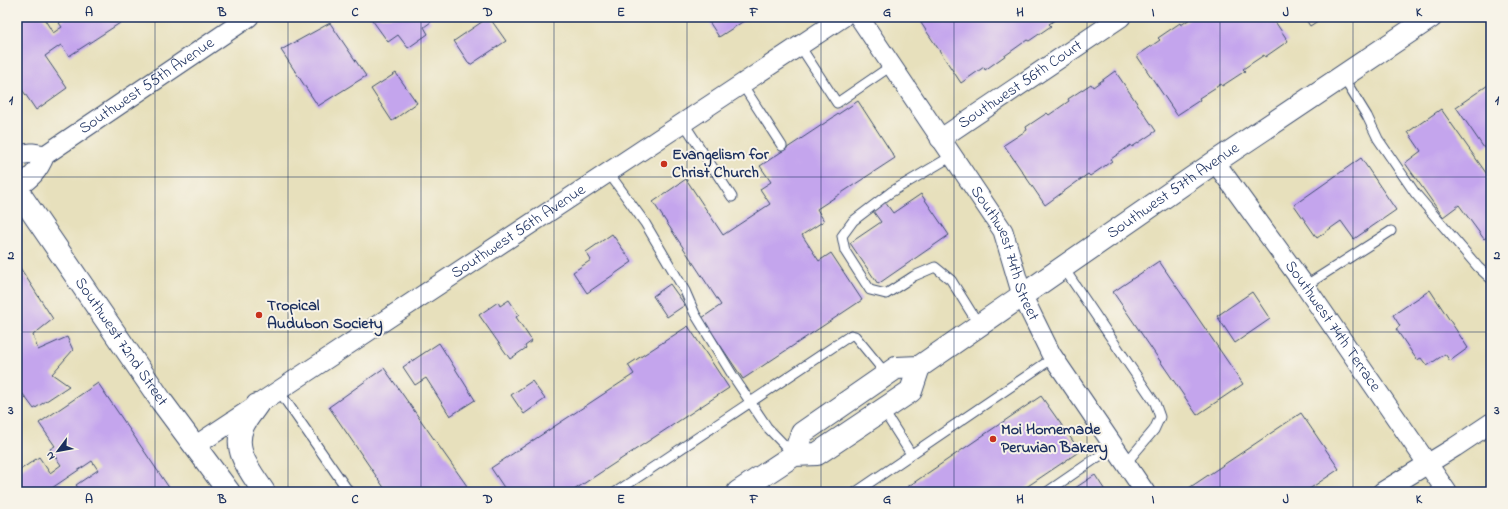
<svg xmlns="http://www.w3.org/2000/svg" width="1508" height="509" viewBox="0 0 1508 509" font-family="'Indie Flower',sans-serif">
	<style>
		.building { fill: #c4a5ed }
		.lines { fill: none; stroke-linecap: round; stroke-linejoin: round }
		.service-casing { stroke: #3a4a6c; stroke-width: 11 }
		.minor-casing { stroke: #3a4a6c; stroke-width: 21 }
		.secondary-casing { stroke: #3a4a6c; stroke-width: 24 }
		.service { stroke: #fff; stroke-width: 9 }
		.minor { stroke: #fff; stroke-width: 19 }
		.secondary { stroke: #fff; stroke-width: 22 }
		.grid { fill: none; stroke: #1b2f5e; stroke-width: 1; stroke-opacity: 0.55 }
		.poi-dot { fill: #c8321e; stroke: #f7f3e8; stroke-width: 1.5 }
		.labels { text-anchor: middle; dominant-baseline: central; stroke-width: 4; stroke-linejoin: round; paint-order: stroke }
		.street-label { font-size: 16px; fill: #1b2f5e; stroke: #f7f3e8 }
		.poi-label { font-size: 16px; font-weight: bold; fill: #1b2f5e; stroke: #f7f3e8; text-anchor: start }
		.neatline { fill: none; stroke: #1b2f5e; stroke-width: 1.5 }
		.grid-label { font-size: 13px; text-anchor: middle; font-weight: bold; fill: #1b2f5e }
	</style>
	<rect width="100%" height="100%" fill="#f7f3e8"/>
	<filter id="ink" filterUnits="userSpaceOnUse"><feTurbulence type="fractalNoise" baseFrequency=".025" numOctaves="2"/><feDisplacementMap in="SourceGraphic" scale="8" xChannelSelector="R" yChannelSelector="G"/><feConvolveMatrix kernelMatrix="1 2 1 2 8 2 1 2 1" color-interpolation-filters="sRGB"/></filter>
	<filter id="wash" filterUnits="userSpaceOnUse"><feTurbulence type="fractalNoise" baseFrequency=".012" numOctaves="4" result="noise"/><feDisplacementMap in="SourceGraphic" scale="16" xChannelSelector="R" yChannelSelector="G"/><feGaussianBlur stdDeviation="0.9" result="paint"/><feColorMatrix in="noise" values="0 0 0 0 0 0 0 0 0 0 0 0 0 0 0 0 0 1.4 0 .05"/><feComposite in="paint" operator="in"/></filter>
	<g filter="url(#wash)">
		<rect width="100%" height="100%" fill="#e7e0bc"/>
		<g id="blocks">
			<g class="building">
				<polygon points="17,17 43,17 53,33 62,27 59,23 68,17 116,17 120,23 69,56 61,45 45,56 67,88 36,110 17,82"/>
				<polygon points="370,17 428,17 431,22 424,27 428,34 408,48 398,35 388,42"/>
				<polygon points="489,17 506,41 470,65 454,41"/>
				<polygon points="706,17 750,17 719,37"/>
				<polygon points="930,17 1059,17 1049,24 1051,26 1029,41 1027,40 985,70 984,67 961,83 921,23"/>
				<polygon points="1193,17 1272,17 1288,41 1265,57 1264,55 1243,69 1245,71 1222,86 1221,84 1199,98 1200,100 1177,115 1137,56 1160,40 1158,38 1180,23 1181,25"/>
				<polygon points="1304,17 1324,17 1310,26"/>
				<polygon points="330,23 366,76 318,106 281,50"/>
				<polygon points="1115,71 1156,131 1132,147 1131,145 1111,159 1112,161 1090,176 1088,174 1045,205 1004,145 1027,130 1026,127 1047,113 1049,115 1069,101 1068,99 1091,84 1093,87"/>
				<polygon points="396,73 417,103 392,121 371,89"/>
				<polygon points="1491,83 1491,143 1484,148 1456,107"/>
				<polygon points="858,101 895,158 817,209 824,221 802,235 819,261 831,253 862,300 743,379 702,318 721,305 653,202 686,179 723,235 770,204 760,189 771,182 760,166"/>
				<polygon points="1441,109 1491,180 1491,234 1484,239 1459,205 1443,217 1405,163 1421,151 1408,132"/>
				<polygon points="1361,158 1396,210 1354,239 1341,221 1317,238 1294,205"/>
				<polygon points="921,194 949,235 878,284 850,243 881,222 873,211 885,202 893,213"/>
				<polygon points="612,234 632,262 587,293 573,272 591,260 586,252"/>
				<polygon points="1159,261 1243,384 1197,415 1113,292"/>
				<polygon points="17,263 53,319 33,335 38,350 67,337 73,350 52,374 69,386 34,409 17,386"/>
				<polygon points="670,284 685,305 667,317 653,296"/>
				<polygon points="1430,290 1468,348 1450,361 1445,354 1427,366 1421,358 1417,360 1396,329 1400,326 1393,315"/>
				<polygon points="1252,292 1270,319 1235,343 1217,316"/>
				<polygon points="509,300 519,315 516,317 532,341 525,346 526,348 510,359 479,315 498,302 500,306"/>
				<polygon points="688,326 729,388 571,492 507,492 491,468 634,374 628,365"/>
				<polygon points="439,343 475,400 450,416 426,378 415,385 403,367"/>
				<polygon points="384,368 467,486 459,492 387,492 329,407"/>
				<polygon points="532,381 545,399 524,414 511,395"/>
				<polygon points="98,383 172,492 81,492 76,485 98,470 92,461 46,492 17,492 17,472 39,457 50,473 61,465 50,449 55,446 39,423"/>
				<polygon points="1041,396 1080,451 1019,492 900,492"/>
				<polygon points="1301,413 1339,469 1305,492 1188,492 1186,490"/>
				<polygon points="1095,475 1106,492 1069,492"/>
			</g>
		</g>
	</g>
	<g filter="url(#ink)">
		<use href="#blocks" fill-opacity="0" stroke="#3a4a6c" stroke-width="1"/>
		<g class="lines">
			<defs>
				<g id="service">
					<polyline points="800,46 837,103 891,66"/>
					<polyline points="1343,77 1367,116 1378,139 1415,193 1478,267 1491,279"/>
					<polyline points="742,84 782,146"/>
					<polyline points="683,122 732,197"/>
					<polyline points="952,156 891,192 853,221 842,236 845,251 870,290 886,294 914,276 935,267 951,280 979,325"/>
					<polyline points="608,172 645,223 685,291 695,314 733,376 767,427 793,454"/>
					<polyline points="1063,267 1155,403 1160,417 1154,430 1126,463"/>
					<polyline points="1305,286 1391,231"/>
					<polyline points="279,391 349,492"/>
					<polyline points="883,410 911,454"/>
					<polyline points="616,492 851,335 855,336 887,375"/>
					<polyline points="856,492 1053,358"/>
					<polyline points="1047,492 1114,446"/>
				</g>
				<g id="minor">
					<path id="s1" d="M859 17 1003 231 1022 295 1051 354 1145 492"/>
					<path id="s2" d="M940 139 1121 17"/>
					<polyline points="17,155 32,153 45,155"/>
					<path id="s3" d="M1215 162 1305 286 1447 492"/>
					<path id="s4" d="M17 188C32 177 38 172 45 155L249 17"/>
					<path id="s5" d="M195 446 843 17"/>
					<polyline points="1382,492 1455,447 1491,423"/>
				</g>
				<g id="secondary">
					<path id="s6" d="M17 190 162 402 229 492"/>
					<path d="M257 405C253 411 246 419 243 426 232 451 251 472 264 492"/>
					<path id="s7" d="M794 455 802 433 896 368 919 367 1215 162 1431 17"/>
					<polyline points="738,492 794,455 817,454 911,391 919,367"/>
				</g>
			</defs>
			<use href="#service" class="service-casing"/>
			<use href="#minor" class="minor-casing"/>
			<use href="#secondary" class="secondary-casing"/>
			<use href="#service" class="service"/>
			<use href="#minor" class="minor"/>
			<use href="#secondary" class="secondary"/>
		</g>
	</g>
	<path class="grid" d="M155 17V492M288 17V492M421 17V492M554 17V492M687 17V492M821 17V492M954 17V492M1087 17V492M1220 17V492M1353 17V492M17 177H1491M17 332H1491"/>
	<g class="poi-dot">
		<circle cx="664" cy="164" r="4"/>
		<circle cx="259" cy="315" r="4"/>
		<circle cx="993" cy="439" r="4"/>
	</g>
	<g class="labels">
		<g class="street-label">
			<text stroke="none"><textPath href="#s2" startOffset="97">Southwest 56th Court</textPath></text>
			<text stroke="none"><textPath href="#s4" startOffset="167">Southwest 55th Avenue</textPath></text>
			<text stroke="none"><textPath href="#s7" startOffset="470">Southwest 57th Avenue</textPath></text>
			<text stroke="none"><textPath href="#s5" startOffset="388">Southwest 56th Avenue</textPath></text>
			<text stroke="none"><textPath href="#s1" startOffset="279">Southwest 74th Street</textPath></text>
			<text stroke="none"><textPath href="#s3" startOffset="202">Southwest 74th Terrace</textPath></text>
			<text stroke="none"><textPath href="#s6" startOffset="184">Southwest 72nd Street</textPath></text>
		</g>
		<g class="poi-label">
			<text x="672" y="155">Evangelism for<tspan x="672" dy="18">Christ Church</tspan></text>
			<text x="267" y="306">Tropical<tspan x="267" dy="18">Audubon Society</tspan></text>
			<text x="1001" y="430">Moi Homemade<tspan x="1001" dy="18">Peruvian Bakery</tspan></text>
		</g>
	</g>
	<rect width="1508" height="509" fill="none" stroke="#f7f3e8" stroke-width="44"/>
	<g transform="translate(58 451) rotate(238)" stroke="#f7f3e8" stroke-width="3" paint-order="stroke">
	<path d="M0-3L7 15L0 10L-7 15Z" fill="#1b2f5e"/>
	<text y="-6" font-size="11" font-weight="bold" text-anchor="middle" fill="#1b2f5e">N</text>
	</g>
	<rect x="22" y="22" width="1464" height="465" class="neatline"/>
	<g class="grid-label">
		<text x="89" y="16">A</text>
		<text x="222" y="16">B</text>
		<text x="355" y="16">C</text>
		<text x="488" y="16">D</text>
		<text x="621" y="16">E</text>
		<text x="754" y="16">F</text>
		<text x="887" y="16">G</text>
		<text x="1020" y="16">H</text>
		<text x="1153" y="16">I</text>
		<text x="1286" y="16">J</text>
		<text x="1419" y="16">K</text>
		<text x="11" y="104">1</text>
		<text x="1497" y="104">1</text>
		<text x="11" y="259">2</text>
		<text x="1497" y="259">2</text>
		<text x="11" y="414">3</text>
		<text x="1497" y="414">3</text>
		<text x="89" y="503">A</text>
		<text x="222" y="503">B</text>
		<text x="355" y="503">C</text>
		<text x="488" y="503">D</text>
		<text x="621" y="503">E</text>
		<text x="754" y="503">F</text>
		<text x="887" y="503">G</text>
		<text x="1020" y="503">H</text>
		<text x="1153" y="503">I</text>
		<text x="1286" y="503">J</text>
		<text x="1419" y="503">K</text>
	</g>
</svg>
